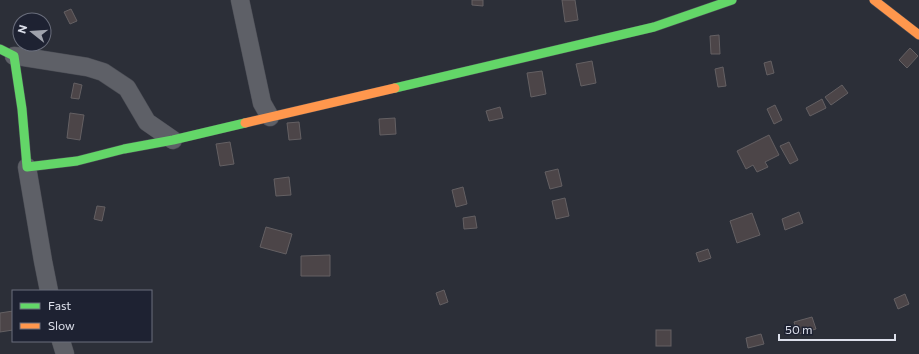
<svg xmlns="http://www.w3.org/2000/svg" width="919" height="354" viewBox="0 0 919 354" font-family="Commissioner,sans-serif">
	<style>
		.building { fill: #4c4548; stroke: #646063 }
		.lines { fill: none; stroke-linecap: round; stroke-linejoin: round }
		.street-casing { stroke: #4a4c54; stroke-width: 19 }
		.fast-casing { stroke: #4a4c54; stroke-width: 10 }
		.slow-casing { stroke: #4a4c54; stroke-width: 10 }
		.street { stroke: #5e6067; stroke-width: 18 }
		.fast { stroke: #63d668; stroke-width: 9 }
		.slow { stroke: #ff974d; stroke-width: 9 }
	</style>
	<rect width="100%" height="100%" fill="#2c2f38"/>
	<g class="building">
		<polygon points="472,0 483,0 483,6 472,5"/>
		<polygon points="562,0 575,0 578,20 565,22"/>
		<polygon points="71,9 77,21 70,24 64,12"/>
		<polygon points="719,35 720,54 711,54 710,36"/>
		<polygon points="910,48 918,56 907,68 899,60"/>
		<polygon points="592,61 596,83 581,86 576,64"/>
		<polygon points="771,61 774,73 767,75 764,63"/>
		<polygon points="723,67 726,86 718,87 715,69"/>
		<polygon points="542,71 546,94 531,97 527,73"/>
		<polygon points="74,83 82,85 79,99 71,98"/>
		<polygon points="842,85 848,93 831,105 825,97"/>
		<polygon points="822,99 826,108 810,116 806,108"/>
		<polygon points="775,105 782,120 774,124 767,109"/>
		<polygon points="500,107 503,118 489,121 486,111"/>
		<polygon points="70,113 84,115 80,140 67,138"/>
		<polygon points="395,118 396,134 380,135 379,119"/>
		<polygon points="299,122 301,139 289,140 287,123"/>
		<polygon points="769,135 779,155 765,162 768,167 757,172 753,165 746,169 737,151"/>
		<polygon points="230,142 234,164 220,166 216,144"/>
		<polygon points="789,142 798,160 790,164 780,146"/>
		<polygon points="558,169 562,186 550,189 545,172"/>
		<polygon points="289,177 291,195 276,196 274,179"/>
		<polygon points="463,187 467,204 456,207 452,190"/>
		<polygon points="565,198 569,216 556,219 552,201"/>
		<polygon points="97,206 105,207 102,221 94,219"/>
		<polygon points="799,212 803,223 785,230 782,219"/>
		<polygon points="752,213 760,235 737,243 730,221"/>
		<polygon points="475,216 477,228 464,229 463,218"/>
		<polygon points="266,227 292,234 286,254 260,247"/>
		<polygon points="708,249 711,258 699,262 696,253"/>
		<polygon points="330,255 330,276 301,276 301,256"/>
		<polygon points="444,290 448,302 440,305 436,293"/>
		<polygon points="905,294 909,304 898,309 894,299"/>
		<polygon points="13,311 13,330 0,332 0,313"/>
		<polygon points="812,317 816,329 798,334 794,322"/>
		<rect x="656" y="330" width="15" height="16"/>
		<polygon points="761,334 764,344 748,348 746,338"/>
	</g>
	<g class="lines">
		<defs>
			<g id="street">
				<polyline points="240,0 262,103 270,117"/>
				<polyline points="14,56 24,57 87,67 103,72 127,88 147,122 173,140"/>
				<polyline points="27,167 43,261 49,291"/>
				<polyline points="61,341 65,354"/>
			</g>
			<g id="fast">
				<polyline points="0,49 14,56 22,109 27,167 77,161 124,149 173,140 245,123"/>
				<polyline points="395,88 654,27 732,0"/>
			</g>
			<g id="slow">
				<polyline points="874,0 919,35"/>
				<polyline points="245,123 395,88"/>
			</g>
		</defs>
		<use href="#street" class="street-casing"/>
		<use href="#fast" class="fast-casing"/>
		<use href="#slow" class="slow-casing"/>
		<use href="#street" class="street"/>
		<use href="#fast" class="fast"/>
		<use href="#slow" class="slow"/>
	</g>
	<rect x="12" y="290" width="140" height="52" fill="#1e2232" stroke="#6a6e7c"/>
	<rect x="20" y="303" width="20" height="6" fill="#63d668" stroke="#6a6e7c"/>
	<text x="48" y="310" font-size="12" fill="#dde0eb">Fast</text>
	<rect x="20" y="323" width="20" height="6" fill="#ff974d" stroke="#6a6e7c"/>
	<text x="48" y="330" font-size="12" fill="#dde0eb">Slow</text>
	<g transform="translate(32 32) rotate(287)"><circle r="19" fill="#1e2232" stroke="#6a6e7c"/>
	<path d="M0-3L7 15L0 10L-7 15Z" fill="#9fa2ac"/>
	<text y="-6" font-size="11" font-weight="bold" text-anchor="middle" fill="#dde0eb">N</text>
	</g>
	<path d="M779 334v6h116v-6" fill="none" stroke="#dde0eb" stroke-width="2"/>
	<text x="785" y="334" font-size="12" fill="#dde0eb" stroke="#1e2232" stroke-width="3" paint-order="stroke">50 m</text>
</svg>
